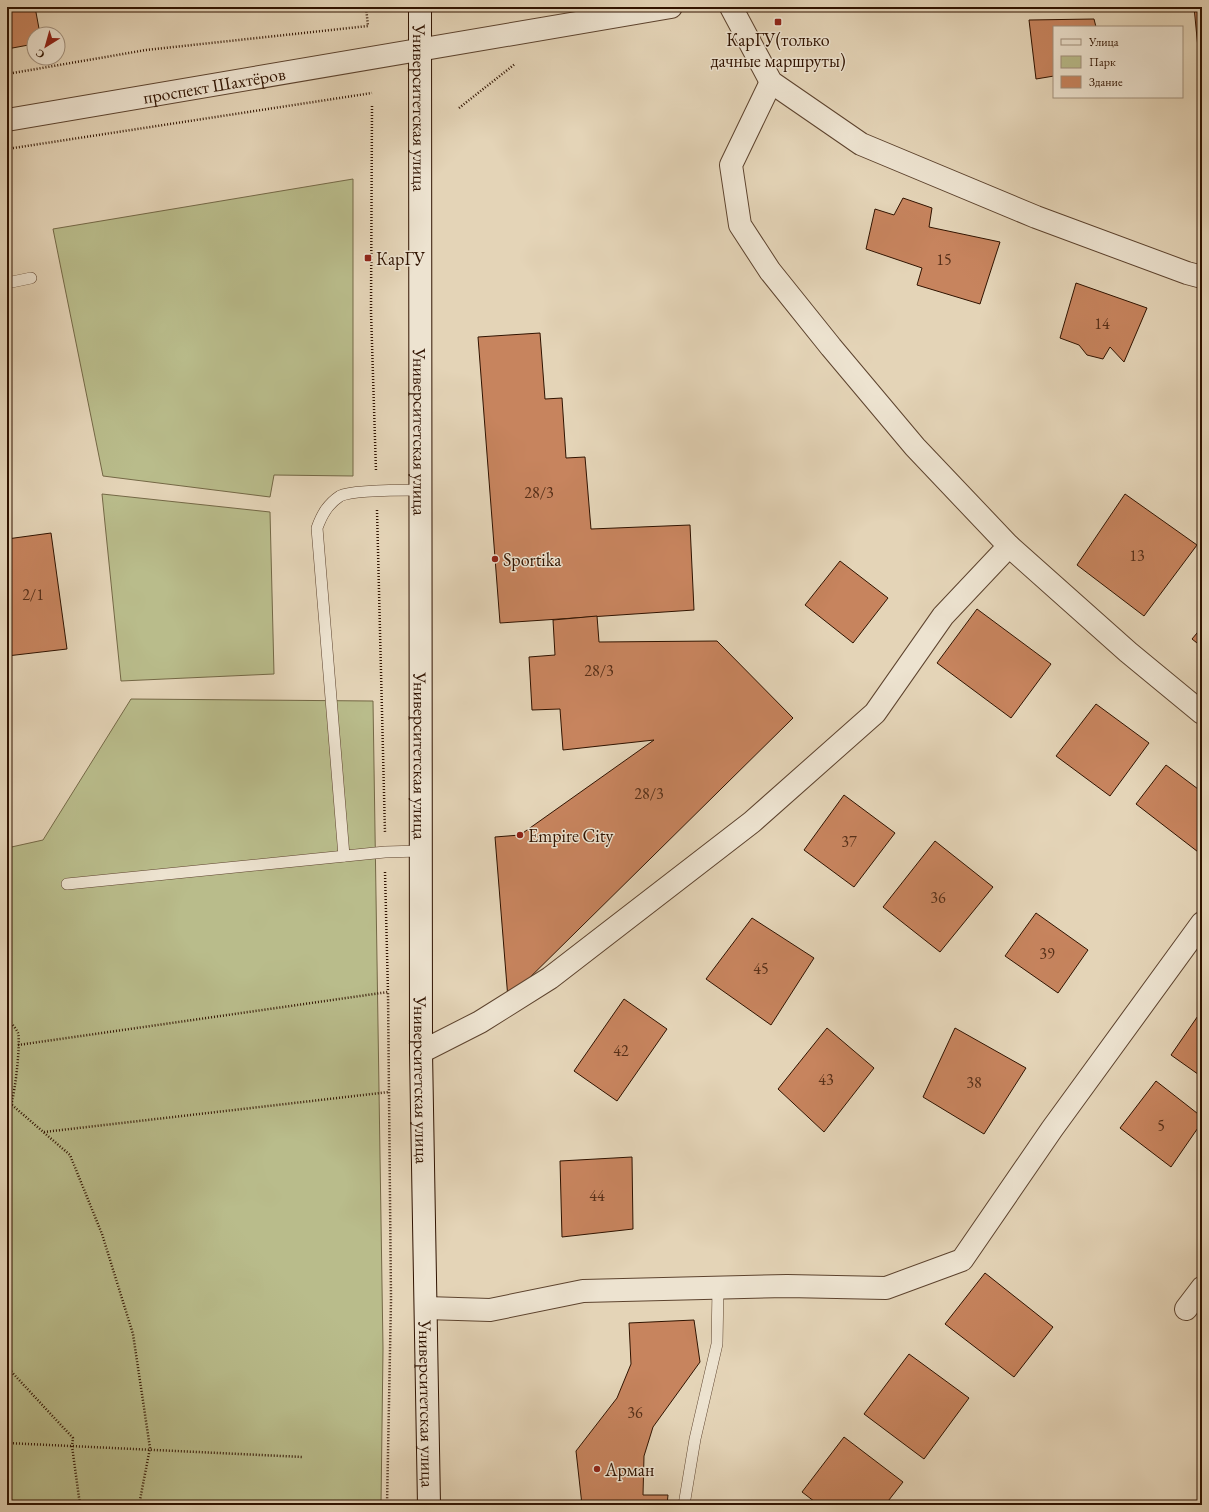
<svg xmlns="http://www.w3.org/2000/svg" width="1209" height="1512" viewBox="0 0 1209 1512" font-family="'EB Garamond',serif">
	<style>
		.green { fill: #b9bc8b; stroke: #746846 }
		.building { fill: #c7845e; stroke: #301300 }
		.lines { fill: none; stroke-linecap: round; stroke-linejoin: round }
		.service-casing { stroke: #5d432e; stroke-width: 12 }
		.minor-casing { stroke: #5d432e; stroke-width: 24 }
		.tertiary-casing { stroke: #5d432e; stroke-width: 24 }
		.secondary-casing { stroke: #301300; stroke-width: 24 }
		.path { stroke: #301300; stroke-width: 2.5; stroke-dasharray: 1 2; stroke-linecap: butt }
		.service { stroke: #ede3d0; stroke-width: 11 }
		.minor { stroke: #ede3d0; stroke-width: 22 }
		.tertiary { stroke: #ede3d0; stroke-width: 22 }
		.secondary { stroke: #ede3d0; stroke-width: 22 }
		.poi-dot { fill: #8f2418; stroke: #ede3d0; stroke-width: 1.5 }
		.labels { text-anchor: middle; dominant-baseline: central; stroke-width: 3; stroke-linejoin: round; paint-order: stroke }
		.number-label { font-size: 16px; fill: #562f18 }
		.poi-label { font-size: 18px; fill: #301300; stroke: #ede3d0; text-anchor: start }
		.street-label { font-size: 18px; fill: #301300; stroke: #ede3d0 }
	</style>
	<rect width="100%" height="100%" fill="#e4d4b7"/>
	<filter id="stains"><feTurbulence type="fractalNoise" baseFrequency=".005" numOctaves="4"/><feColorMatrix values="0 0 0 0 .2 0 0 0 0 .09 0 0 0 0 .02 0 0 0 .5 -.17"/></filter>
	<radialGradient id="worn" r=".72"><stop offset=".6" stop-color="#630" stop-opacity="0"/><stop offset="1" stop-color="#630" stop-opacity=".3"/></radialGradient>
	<g class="green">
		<polygon points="353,179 353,476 274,475 270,497 103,476 53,229"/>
		<polygon points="102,494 270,512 274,674 121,681"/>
		<polygon points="131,699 373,701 383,1349 381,1505 7,1505 7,848 43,840"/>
	</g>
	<g class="building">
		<polygon points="7,7 35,7 40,34 34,34 34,44 7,49"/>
		<polygon points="1194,7 1202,7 1202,79 1201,79"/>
		<polygon points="1094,19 1096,27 1054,27 1054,76 1036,79 1029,20"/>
		<polygon points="903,198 932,208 929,227 1000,242 980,304 917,285 922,268 866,249 875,209 894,215"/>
		<polygon points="1076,283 1147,308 1124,362 1110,347 1103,359 1087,355 1079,345 1060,338"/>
		<polygon points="540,333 545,399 562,398 566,458 585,457 591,529 690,525 694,610 500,623 478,337"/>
		<polygon points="1125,494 1197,545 1144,616 1077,565"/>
		<polygon points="51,533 67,649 7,656 7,539"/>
		<polygon points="840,561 888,598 853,643 805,605"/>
		<polygon points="977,609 1051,664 1011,718 937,663"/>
		<polygon points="597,616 599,642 717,641 793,718 508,999 495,837 520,835 654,740 563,750 560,709 532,710 529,657 555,655 553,620"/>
		<polygon points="1202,627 1202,647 1192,639"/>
		<polygon points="1096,704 1149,743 1110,796 1056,756"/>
		<polygon points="1166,765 1202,792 1202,855 1136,804"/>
		<polygon points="844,795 895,833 854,887 804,850"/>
		<polygon points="935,841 993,887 940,952 883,907"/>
		<polygon points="1036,913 1088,950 1058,993 1005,956"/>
		<polygon points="752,918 814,958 771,1025 706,979"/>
		<polygon points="624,999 667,1029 617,1101 574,1071"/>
		<polygon points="1202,1010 1202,1077 1171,1055"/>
		<polygon points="827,1028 874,1068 824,1132 778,1089"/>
		<polygon points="955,1028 1026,1068 984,1134 923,1097"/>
		<polygon points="1156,1081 1202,1117 1202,1122 1171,1167 1120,1128"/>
		<polygon points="632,1157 633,1229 562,1237 560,1161"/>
		<polygon points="985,1273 1053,1327 1014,1377 945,1324"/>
		<polygon points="694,1320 700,1362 653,1427 644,1456 643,1495 668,1495 667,1505 582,1505 576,1451 617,1398 631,1364 629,1323"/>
		<polygon points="909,1354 969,1398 924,1459 864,1414"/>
		<polygon points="844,1437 903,1482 885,1505 819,1505 802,1492"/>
	</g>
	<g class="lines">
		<defs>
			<g id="service">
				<polyline points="7,283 31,278"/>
				<path d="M344 856 317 528C322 514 328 504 340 496 352 490 405 490 420 490"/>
				<polyline points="67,884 385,852 420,851"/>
				<polyline points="684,1505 695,1439 717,1344 718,1288"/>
			</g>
			<g id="minor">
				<polyline points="731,7 771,82 861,144 1036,217 1187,273 1202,277"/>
				<polyline points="1009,546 1128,652 1202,713"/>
				<polyline points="421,1052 480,1022 550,978 752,822 875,713 943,616 1009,546 915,447 831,347 770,271 740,225 731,165 771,82"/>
				<polyline points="426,1308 490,1310 583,1291 787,1286 886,1288 962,1260 1052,1129 1202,923"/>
				<polyline points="1186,1309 1202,1288"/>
			</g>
			<g id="tertiary">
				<path id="s1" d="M7 120 671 7"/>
			</g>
			<g id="secondary">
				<path id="s2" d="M420 7 421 1052 429 1505"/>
			</g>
		</defs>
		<use href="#service" class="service-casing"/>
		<use href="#minor" class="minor-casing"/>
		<use href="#tertiary" class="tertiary-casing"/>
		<use href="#secondary" class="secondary-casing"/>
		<g class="path">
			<polyline points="7,74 146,50 368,26 366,7"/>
			<polyline points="372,106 371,312 376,471"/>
			<polyline points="459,108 515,64"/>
			<polyline points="7,149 372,93"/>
			<polyline points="377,510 385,833"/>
			<polyline points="385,872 388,992"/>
			<path d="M7 1018C10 1022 16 1028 18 1033 21 1043 14 1109 7 1115"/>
			<polyline points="18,1045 388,992 391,1300 387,1505"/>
			<polyline points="12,1105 70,1155 102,1234 133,1334 150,1448 139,1505"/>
			<polyline points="44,1132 389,1092"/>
			<polyline points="7,1367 73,1438 72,1446 80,1505"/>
			<polyline points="7,1443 303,1457"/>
		</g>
		<use href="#service" class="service"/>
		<use href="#minor" class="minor"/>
		<use href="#tertiary" class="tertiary"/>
		<use href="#secondary" class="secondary"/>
	</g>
	<g class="poi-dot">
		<rect x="774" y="18" width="8" height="8" rx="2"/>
		<rect x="364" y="254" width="8" height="8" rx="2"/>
		<circle cx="495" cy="559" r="4"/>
		<circle cx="520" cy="835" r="4"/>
		<circle cx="597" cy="1469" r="4"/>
	</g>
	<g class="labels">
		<g class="number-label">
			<text x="944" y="259">15</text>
			<text x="1102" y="323">14</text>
			<text x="539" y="492">28/3</text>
			<text x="1137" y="555">13</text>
			<text x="33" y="594">2/1</text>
			<text x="599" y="670">28/3</text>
			<text x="649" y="793">28/3</text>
			<text x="849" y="841">37</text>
			<text x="938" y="897">36</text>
			<text x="1047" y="953">39</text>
			<text x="761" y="968">45</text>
			<text x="621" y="1050">42</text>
			<text x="826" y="1079">43</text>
			<text x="974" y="1082">38</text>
			<text x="1161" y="1125">5</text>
			<text x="597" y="1195">44</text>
			<text x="635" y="1412">36</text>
		</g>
		<g class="poi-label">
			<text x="778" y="39" text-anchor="middle">КарГУ(только<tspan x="778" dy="21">дачные маршруты)</tspan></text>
			<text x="376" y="258">КарГУ</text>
			<text x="503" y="559">Sportika</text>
			<text x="528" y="835">Empire City</text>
			<text x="605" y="1469">Арман</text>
		</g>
		<g class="street-label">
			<text stroke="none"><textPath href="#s1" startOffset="210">проспект Шахтёров</textPath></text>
			<text stroke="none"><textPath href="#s2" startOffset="101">Университетская улица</textPath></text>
			<text stroke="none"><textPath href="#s2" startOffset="425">Университетская улица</textPath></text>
			<text stroke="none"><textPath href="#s2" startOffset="749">Университетская улица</textPath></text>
			<text stroke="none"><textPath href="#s2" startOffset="1073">Университетская улица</textPath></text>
			<text stroke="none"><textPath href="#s2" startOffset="1397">Университетская улица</textPath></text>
		</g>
	</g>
	<rect width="1209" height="1512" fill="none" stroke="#e4d4b7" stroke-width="24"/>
	<rect x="8" y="8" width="1193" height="1496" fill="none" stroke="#301300" stroke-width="2"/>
	<rect x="12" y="12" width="1185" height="1488" fill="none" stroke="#301300"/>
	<rect x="1053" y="26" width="130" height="72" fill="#ede3d0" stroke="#a1907d"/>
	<rect x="1061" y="39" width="20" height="6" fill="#ede3d0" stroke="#a1907d"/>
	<text x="1089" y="46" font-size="12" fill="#301300">Улица</text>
	<rect x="1061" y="56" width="20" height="12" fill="#b9bc8b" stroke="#a1907d"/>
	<text x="1089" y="66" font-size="12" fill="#301300">Парк</text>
	<rect x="1061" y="76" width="20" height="12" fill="#c7845e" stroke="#a1907d"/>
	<text x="1089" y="86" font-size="12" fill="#301300">Здание</text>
	<g transform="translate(46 46) rotate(217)"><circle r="19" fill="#ede3d0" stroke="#a1907d"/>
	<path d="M0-3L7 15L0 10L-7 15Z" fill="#8f2418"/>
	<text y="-6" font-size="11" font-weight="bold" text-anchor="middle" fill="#301300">С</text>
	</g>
	<rect width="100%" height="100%" filter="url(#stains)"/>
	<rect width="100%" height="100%" fill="url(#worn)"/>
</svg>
